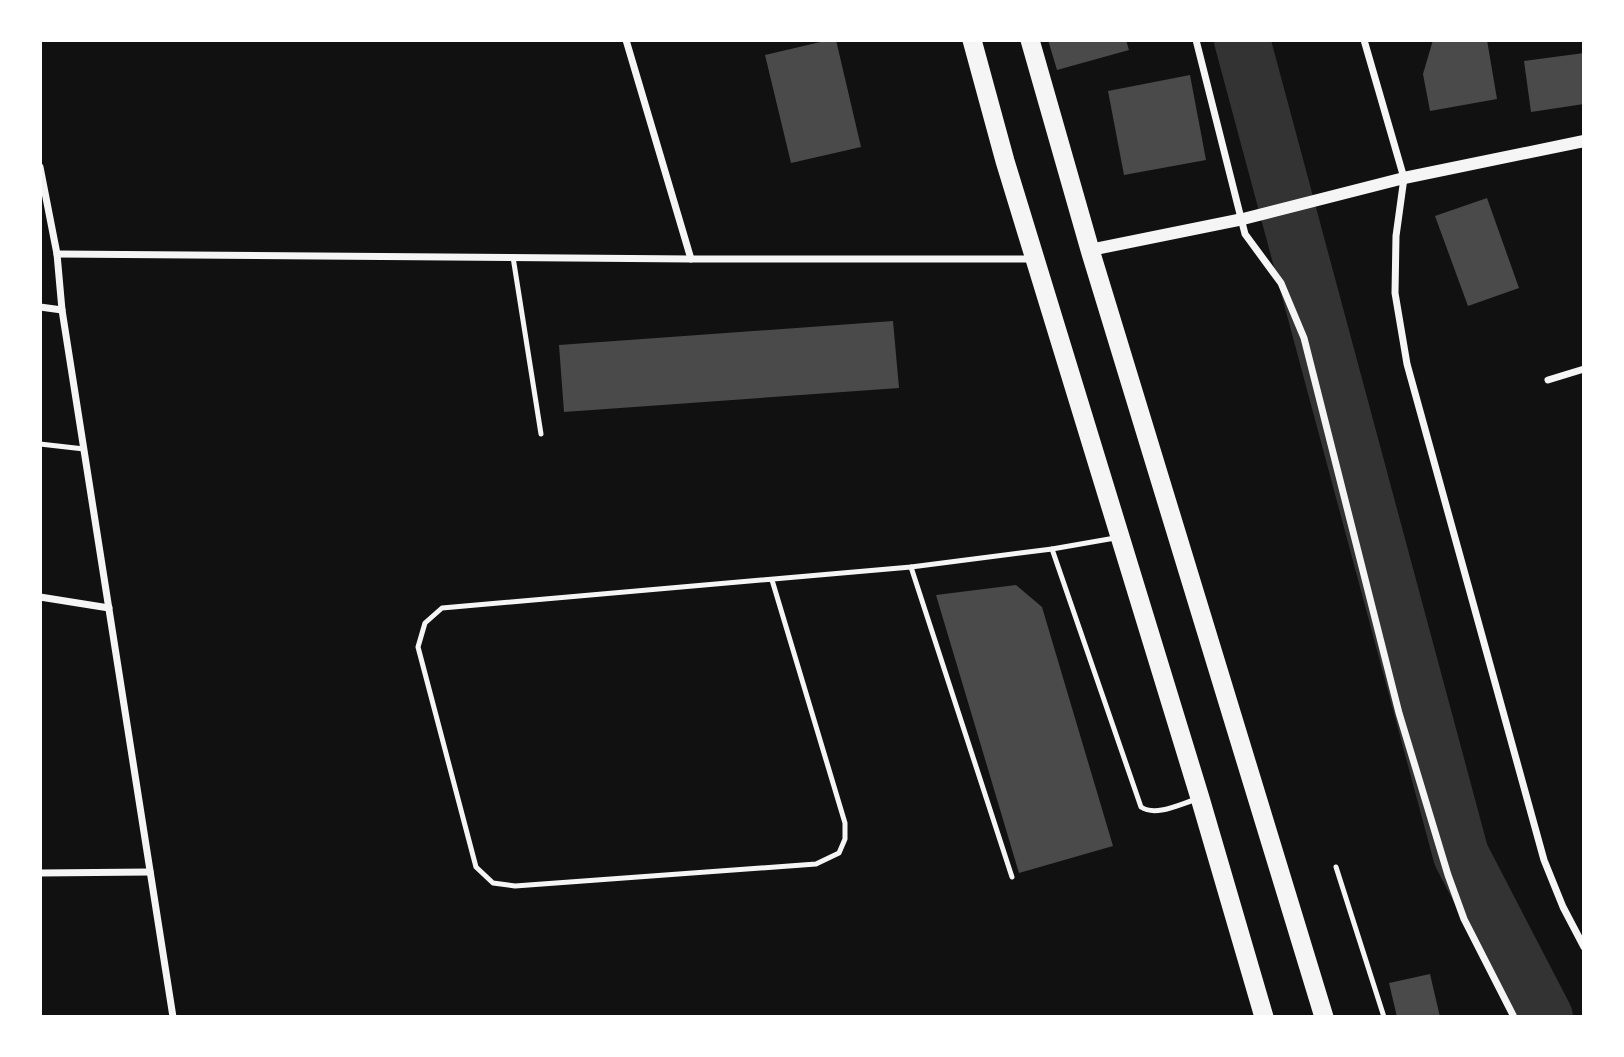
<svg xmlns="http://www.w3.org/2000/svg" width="1624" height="1057" viewBox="0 0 1624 1057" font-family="'Alegreya Sans',sans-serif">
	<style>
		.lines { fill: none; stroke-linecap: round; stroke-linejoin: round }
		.river { stroke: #333; stroke-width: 56 }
		.building { fill: #4a4a4a }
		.service { stroke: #f5f5f5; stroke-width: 5 }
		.minor { stroke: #f5f5f5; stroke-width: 7 }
		.tertiary { stroke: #f5f5f5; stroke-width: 12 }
		.trunk { stroke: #f5f5f5; stroke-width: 19 }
	</style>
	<rect width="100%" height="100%" fill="#111"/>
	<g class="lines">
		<polyline class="river" points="1242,40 1461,855 1545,1017"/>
	</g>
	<g class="building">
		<polygon points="829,40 836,40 861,147 791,163 765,55"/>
		<polygon points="1048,40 1126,40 1129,50 1057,70"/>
		<polygon points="1433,40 1487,40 1497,99 1430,111 1423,74"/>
		<polygon points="1584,53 1584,104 1531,112 1524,61"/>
		<polygon points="1190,75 1206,160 1124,175 1108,91"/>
		<polygon points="1487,198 1519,288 1468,306 1435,216"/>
		<polygon points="893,321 899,388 564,412 559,345"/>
		<polygon points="1016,585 1042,607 1113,846 1019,873 936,595"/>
		<polygon points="1430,974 1440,1017 1397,1017 1389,983"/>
	</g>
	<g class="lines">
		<g class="service">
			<polyline points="513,257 541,434"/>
			<polyline points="40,444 84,449"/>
			<path d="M1115 538 1052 549 1141 807C1156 817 1180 804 1197 799"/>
			<polyline points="911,567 1012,877"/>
			<polyline points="772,580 845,823 845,839 839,853 816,864 515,886 493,883 476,867 418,647 425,623 442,608 911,567 1052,549"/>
			<polyline points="1336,867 1384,1017"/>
		</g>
		<g class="minor">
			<polyline points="626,40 691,259"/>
			<polyline points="1196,40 1245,234 1281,283 1304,338 1399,713 1448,875 1464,919 1514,1017"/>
			<polyline points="1364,40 1404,178 1396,236 1395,293 1407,364 1544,860 1563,907 1584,947"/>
			<polyline points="40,167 57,254 62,310 173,1017"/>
			<polyline points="57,254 691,259 1032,259"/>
			<polyline points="40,307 62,310"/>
			<polyline points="1548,380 1584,369"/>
			<polyline points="40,597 109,608"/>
			<polyline points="40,873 150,872"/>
		</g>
		<polyline class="tertiary" points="1090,250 1243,219 1404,178 1584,141"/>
		<g class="trunk">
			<polyline points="972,40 1005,161 1200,798 1264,1017"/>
			<polyline points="1030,40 1090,250 1324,1017"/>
		</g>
	</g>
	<rect width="1624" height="1057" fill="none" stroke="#ffffff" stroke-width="84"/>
</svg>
